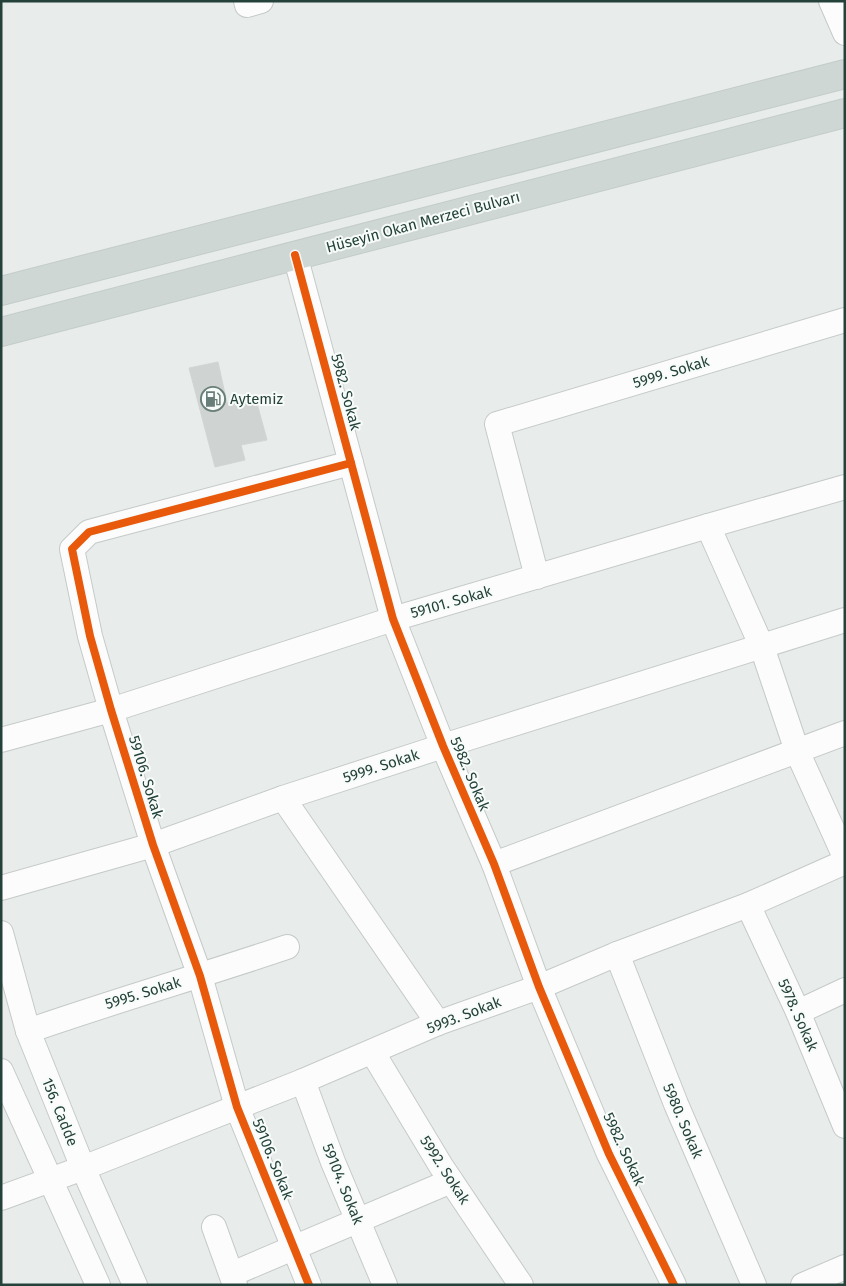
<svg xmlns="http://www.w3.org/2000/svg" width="846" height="1286" viewBox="0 0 846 1286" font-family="'Fira Sans',sans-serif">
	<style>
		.building { fill: #cfd4d2; stroke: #d1d6d4 }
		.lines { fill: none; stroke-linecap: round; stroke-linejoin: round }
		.minor-casing { stroke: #c5cac8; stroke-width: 26 }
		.major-casing { stroke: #c3ccc9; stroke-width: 30 }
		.minor { stroke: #fcfcfc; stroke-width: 24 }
		.major { stroke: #cfd7d5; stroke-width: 28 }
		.cycleway-casing { stroke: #f7fbf9; stroke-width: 11 }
		.cycleway { stroke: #e8590c; stroke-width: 8 }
		.labels { text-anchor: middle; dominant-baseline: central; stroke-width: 4; stroke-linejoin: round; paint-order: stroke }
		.street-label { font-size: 15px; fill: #24423a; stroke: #f7fbf9 }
		.poi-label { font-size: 15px; fill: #24423a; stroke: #f7fbf9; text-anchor: start }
	</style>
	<rect width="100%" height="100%" fill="#e8edeb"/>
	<polygon class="building" points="218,362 227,403 255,396 267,440 241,445 245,460 215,467 189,368"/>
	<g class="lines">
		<defs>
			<g id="minor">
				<polyline points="246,1 247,5 261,1"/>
				<polyline points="831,1 845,33"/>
				<polyline points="295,255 393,619 443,746 494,864 539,987 609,1154 674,1285"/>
				<polyline points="708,526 762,647 797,751 845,857"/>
				<polyline points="537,577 497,424 845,320"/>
				<polyline points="1,740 111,710 393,619 708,526 845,487"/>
				<polyline points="283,798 438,1023"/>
				<polyline points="494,864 845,733"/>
				<polyline points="1,888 153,845 283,798 443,746 845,620"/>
				<polyline points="748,905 798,1012 845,1126"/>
				<polyline points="1,933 28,1031 83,1168 135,1285"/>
				<polyline points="617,954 676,1104 754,1285"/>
				<polyline points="798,1012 845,990"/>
				<path d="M28 1031C114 1001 201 976 287 947"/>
				<polyline points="373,1053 441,1166 521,1285"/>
				<polyline points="1,1071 98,1285"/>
				<polyline points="303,1081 333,1162 385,1285"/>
				<polyline points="1,1198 83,1168 303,1081 438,1023 539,987 617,954 748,905 845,862"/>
				<polyline points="214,1227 235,1285"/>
				<polyline points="232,1274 451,1181"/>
				<polyline points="309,1285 237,1107 200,976 153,845 111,710 90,636 72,549 89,532 351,463"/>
				<polyline points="803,1285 845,1267"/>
			</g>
			<g id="major">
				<polyline points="1,291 845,74"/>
				<polyline points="1,332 845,113"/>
			</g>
		</defs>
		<use href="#minor" class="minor-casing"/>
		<use href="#major" class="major-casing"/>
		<use href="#minor" class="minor"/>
		<use href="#major" class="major"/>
		<defs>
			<g id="cycleway">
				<polyline points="295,255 393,619 443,746 494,864 539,987 609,1154 674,1285"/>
				<polyline points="309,1285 237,1107 200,976 153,845 111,710 90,636 72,549 89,532 351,463"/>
			</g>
		</defs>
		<use href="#cycleway" class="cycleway-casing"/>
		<use href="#cycleway" class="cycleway"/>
	</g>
	<defs>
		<symbol id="fuel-ring" viewBox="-11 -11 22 22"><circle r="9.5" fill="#f7fbf9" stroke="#697e78" stroke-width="1.5"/><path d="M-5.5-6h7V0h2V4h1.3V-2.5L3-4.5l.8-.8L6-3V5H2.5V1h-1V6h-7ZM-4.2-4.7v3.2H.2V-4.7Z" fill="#697e78"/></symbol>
	</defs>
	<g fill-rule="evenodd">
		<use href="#fuel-ring" x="199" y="385" width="28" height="28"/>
	</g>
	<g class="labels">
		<g class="street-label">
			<text transform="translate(423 222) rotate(-15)">Hüseyin Okan Merzeci Bulvarı</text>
			<text transform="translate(671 372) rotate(-17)">5999. Sokak</text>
			<text transform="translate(346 392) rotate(75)">5982. Sokak</text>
			<text transform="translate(451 602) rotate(-16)">59101. Sokak</text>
			<text transform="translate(381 766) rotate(-18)">5999. Sokak</text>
			<text transform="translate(470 774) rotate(67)">5982. Sokak</text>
			<text transform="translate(146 777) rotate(73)">59106. Sokak</text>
			<text transform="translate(143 993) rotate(-17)">5995. Sokak</text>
			<text transform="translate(464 1015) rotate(-21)">5993. Sokak</text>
			<text transform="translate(798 1015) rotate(66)">5978. Sokak</text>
			<text transform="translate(60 1112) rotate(68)">156. Cadde</text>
			<text transform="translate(683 1121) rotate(67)">5980. Sokak</text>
			<text transform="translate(624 1149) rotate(65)">5982. Sokak</text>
			<text transform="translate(273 1159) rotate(68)">59106. Sokak</text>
			<text transform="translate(445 1170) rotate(57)">5992. Sokak</text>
			<text transform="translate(343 1184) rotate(68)">59104. Sokak</text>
		</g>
		<g class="poi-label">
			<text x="230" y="399">Aytemiz</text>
		</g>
	</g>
	<rect width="846" height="1286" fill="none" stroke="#24423a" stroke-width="5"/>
</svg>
